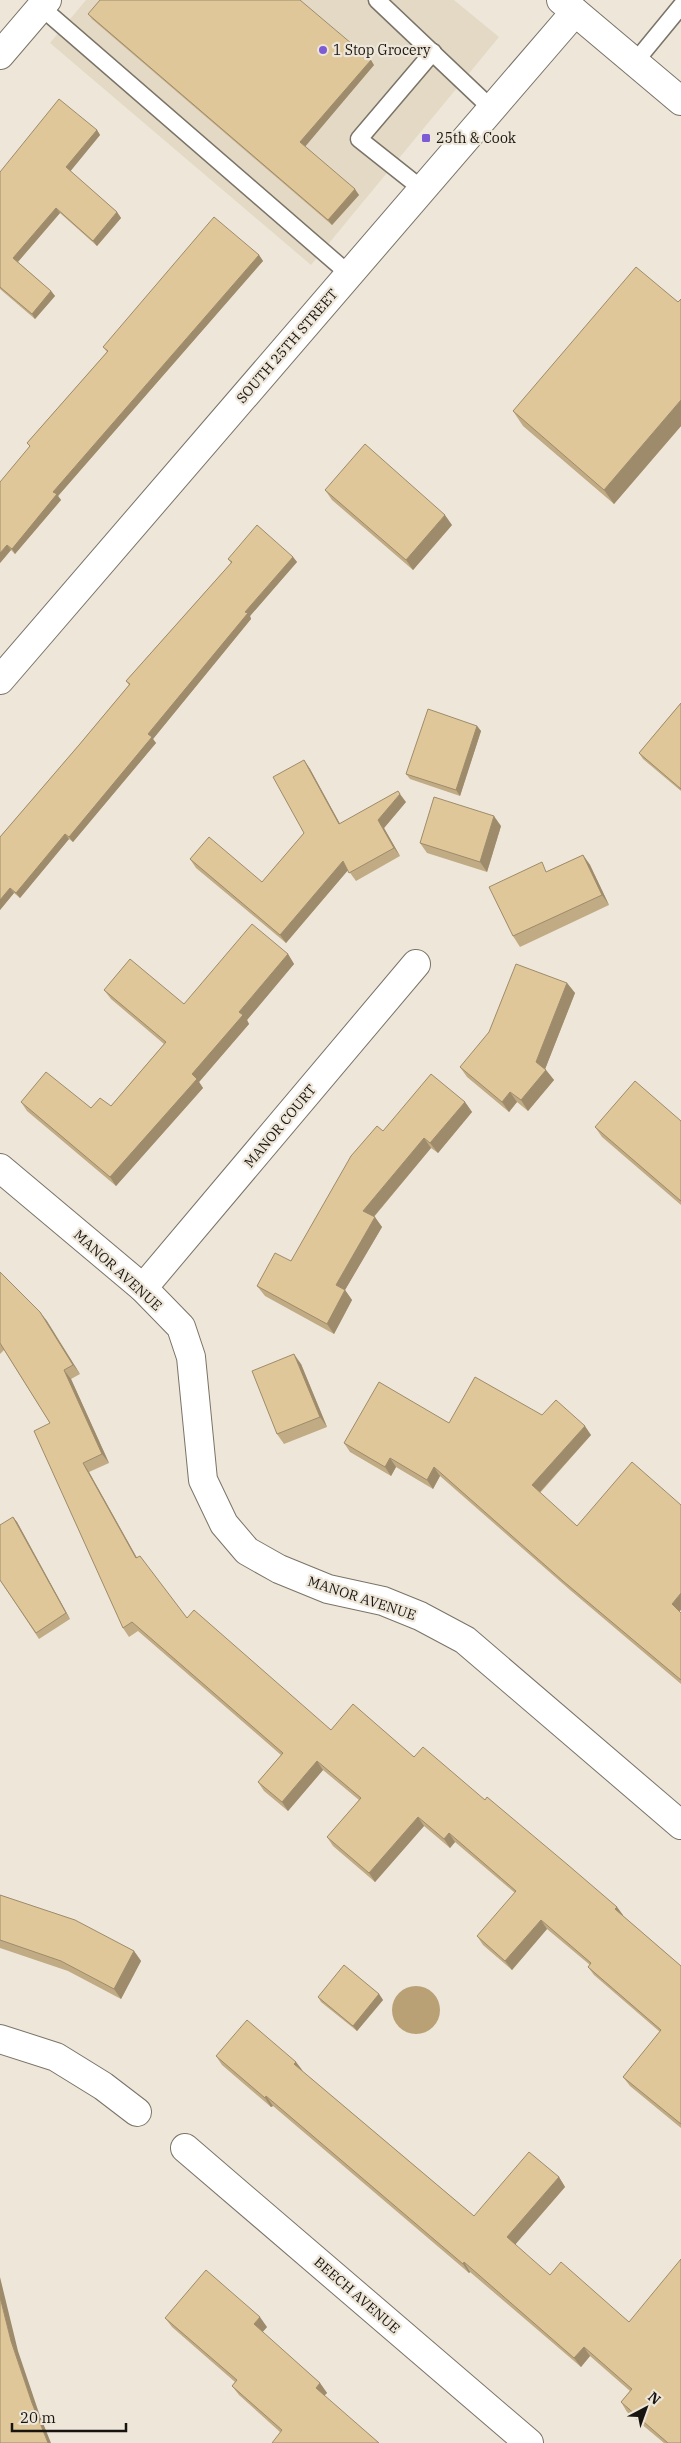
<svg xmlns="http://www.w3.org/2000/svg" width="681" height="2443" viewBox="0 0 681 2443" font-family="'IBM Plex Serif',serif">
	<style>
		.built { fill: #e4d9c5 }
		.water { fill: #b9a175 }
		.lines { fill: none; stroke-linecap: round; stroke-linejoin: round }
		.lane-casing { stroke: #7a7468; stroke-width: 19 }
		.street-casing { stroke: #7a7468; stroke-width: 30 }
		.secondary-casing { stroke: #7a7468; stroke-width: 30 }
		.lane { stroke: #fff; stroke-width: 16 }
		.street { stroke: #fff; stroke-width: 28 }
		.secondary { stroke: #fff; stroke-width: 28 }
		.wall { fill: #c1ab84 }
		.shaded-wall { fill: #9d8b6b }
		.building { fill: #e0c799; stroke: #9d8b6b }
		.poi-dot { fill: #7c5bd5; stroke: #eee7d9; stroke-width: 2 }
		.labels { text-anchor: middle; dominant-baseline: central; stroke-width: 4.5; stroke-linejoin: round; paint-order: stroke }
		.poi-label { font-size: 14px; fill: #181511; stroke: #eee7d9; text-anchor: start }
		.street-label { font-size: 14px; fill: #181511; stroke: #eee7d9 }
	</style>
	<rect width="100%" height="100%" fill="#eee7d9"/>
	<polygon class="built" points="86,0 454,0 499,37 311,265 50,43"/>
	<circle class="water" cx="416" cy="2010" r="24"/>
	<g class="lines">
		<defs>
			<g id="lane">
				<polyline points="377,0 492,109"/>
				<polyline points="41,7 349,274"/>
				<polyline points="635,62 681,6"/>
				<polyline points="422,189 359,139 433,52"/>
			</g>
			<g id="street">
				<polyline points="0,55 47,0"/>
				<polyline points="0,680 575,12"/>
				<polyline points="0,1168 143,1288 181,1327 191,1357 203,1480 224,1524 247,1551 279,1569 328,1589 383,1601 420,1616 465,1640 681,1825"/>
				<polyline points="143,1288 416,964"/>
				<polyline points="0,2039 56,2057 103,2086 137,2112"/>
				<polyline points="185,2148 529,2443"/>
			</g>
			<polyline id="secondary" points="561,0 681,101"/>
		</defs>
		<use href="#lane" class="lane-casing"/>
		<use href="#street" class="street-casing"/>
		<use href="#secondary" class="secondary-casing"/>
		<use href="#lane" class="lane"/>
		<use href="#street" class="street"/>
		<use href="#secondary" class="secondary"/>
	</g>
	<g class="wall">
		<polygon points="88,14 374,65 305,146 359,195 332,225 92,19"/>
		<polygon points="97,130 100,135 70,171 117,212 121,218 97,246 60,213 18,262 51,291 55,296 35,319 0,289 0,172"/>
		<polygon points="259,255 263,261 58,496 61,500 15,554 11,550 0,563 30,446 27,443 107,352 103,347"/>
		<polygon points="681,299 681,426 614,504 523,426 513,411 678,302"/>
		<polygon points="325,490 452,525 413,570 332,500"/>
		<polygon points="293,557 297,562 250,616 251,619 153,739 156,743 73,842 69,839 20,898 14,893 0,910 0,837 79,745 129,685 126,681 231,563 228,559"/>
		<polygon points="681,703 681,791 643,759 639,753"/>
		<polygon points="477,726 481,731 460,796 410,779 406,774"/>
		<polygon points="304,760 310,769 340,824 406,802 384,828 400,856 356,881 348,870 286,943 196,868 190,859 262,882 304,833"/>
		<polygon points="501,826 487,872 427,853 420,843"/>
		<polygon points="583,855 590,865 609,905 520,947 513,936 548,871"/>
		<polygon points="288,954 294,964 247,1020 249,1024 199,1082 203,1088 116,1186 27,1111 21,1102 91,1108 111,1106 164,1044 111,999 104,990 184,1004"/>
		<polygon points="567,983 575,993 545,1069 554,1080 528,1111 517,1102 509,1112 467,1077 460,1067"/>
		<polygon points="465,1102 472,1112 438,1153 431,1148 374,1217 382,1227 345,1290 352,1300 334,1334 265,1296 257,1286 291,1261 383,1131"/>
		<polygon points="681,1121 681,1205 602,1137 595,1127"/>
		<polygon points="0,1272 40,1312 80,1374 71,1379 109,1463 89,1472 137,1558 187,1618 331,1730 414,1757 485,1800 617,1907 623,1916 681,1966 681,2128 630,2086 623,2077 660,2032 594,1975 588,1967 590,1965 547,1929 512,1970 483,1945 477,1936 515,1893 455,1842 450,1848 424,1826 375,1882 333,1846 327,1837 359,1800 323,1770 288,1811 264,1791 258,1782 281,1755 138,1631 129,1637 123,1628 50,1423 4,1350 0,1354"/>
		<polygon points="301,1364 327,1427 284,1444 277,1434"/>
		<polygon points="542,1415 591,1435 540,1493 577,1526 681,1613 681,1684 570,1590 440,1476 433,1489 396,1467 391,1476 350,1452 344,1443 449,1423"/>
		<polygon points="13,1517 17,1522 70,1619 39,1639 0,1580"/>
		<polygon points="0,1895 134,1951 141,1961 121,1999 68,1971 0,1948"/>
		<polygon points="379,1994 383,2000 357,2031 321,2002 318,1997"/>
		<polygon points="216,2056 296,2062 302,2071 474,2216 559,2177 565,2187 515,2244 681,2443 664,2443 627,2412 621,2402 630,2391 590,2356 581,2367 470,2272 469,2273 273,2106 271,2107 222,2065"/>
		<polygon points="165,2318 267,2327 262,2332 320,2383 327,2393 280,2432 239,2395 232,2386 235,2382 172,2327"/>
	</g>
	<g class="shaded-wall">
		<polygon points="371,60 374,65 304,148 300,142"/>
		<polygon points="97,130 100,135 69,173 66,167"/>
		<polygon points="355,189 359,195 332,225 328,220"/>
		<polygon points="56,208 60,213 16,264 13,258"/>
		<polygon points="117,212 121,218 97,246 93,241"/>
		<polygon points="259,255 263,261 58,496 61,500 15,554 12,549 53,492"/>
		<polygon points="51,291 55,296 35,319 32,314"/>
		<polygon points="681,400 681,426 614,504 604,490"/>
		<polygon points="445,515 452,525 413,570 406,560"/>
		<polygon points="7,545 11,550 0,563 0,553"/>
		<polygon points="293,557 297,562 250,616 251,619 153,739 156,743 73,842 69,837 148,734 245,612"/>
		<polygon points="477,726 481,731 460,796 456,790"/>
		<polygon points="304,760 310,769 345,833 339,824"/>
		<polygon points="400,794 406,802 384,828 400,856 394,848 378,820"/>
		<polygon points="494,816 501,826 487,872 480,862"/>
		<polygon points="65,834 69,839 20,898 16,893"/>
		<polygon points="583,855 590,865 609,905 602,895"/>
		<polygon points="343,861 349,869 286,943 280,935"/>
		<polygon points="10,888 14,893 0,910 0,900"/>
		<polygon points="288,954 294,964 247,1020 249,1024 199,1082 203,1088 116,1186 110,1177 192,1074 239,1012"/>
		<polygon points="567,983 575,993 544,1072 536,1062"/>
		<polygon points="546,1070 554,1080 528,1111 521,1100"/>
		<polygon points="510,1092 517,1102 509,1112 502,1102"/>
		<polygon points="465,1102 472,1112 438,1153 430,1143"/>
		<polygon points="424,1138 431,1148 370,1221 363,1211"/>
		<polygon points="375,1217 382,1227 345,1290 352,1300 334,1334 327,1324 336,1285"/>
		<polygon points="40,1312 47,1321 80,1374 73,1365"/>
		<polygon points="294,1354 301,1364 327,1427 320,1417"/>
		<polygon points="64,1370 71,1379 109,1463 102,1454"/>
		<polygon points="585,1426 591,1435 538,1494 532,1485"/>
		<polygon points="390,1458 396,1467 391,1476 385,1467"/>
		<polygon points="83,1463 89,1472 142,1567 136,1558"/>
		<polygon points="434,1467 440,1476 433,1489 427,1480"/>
		<polygon points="13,1517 17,1522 70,1619 66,1613"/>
		<polygon points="681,1593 681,1610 678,1613 672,1604"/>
		<polygon points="317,1761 323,1770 288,1811 282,1802"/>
		<polygon points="418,1817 424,1826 375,1882 369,1873"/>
		<polygon points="449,1833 455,1842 450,1848 444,1839"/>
		<polygon points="617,1907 623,1915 621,1918 615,1909"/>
		<polygon points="541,1920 547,1929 512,1970 505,1961"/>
		<polygon points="134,1951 141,1961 121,1999 114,1989"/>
		<polygon points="379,1994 383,2000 357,2031 353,2026"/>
		<polygon points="296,2062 303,2071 294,2064"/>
		<polygon points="266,2096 273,2106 271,2107 265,2098"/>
		<polygon points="559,2177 565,2187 514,2246 507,2237"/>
		<polygon points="464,2262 470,2272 469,2273 463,2264"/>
		<polygon points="0,2277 18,2351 39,2413 51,2443 48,2443 32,2403 11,2341 0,2297"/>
		<polygon points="260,2317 267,2327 261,2334 254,2324"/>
		<polygon points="584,2347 590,2356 581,2367 574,2358"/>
		<polygon points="320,2383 327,2393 323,2397 316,2388"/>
	</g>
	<g class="building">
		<polygon points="100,0 300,0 371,60 300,142 355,189 328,220 88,14"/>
		<polygon points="59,99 97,130 66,167 117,212 93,241 56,208 13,258 51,291 32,314 0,287 0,172"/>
		<polygon points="214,217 259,255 53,492 57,494 12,549 7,545 0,553 0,482 30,446 27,443 108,351 103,347"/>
		<polygon points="636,267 678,302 681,299 681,400 604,490 513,411"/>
		<polygon points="365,444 445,515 406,560 325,490"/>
		<polygon points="257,525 293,557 245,612 248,613 148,734 152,737 69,837 65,834 16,893 10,888 0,900 0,837 79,745 130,684 126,681 232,562 228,559"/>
		<polygon points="681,703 681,789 639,753"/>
		<polygon points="428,709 477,726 456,790 406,774"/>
		<polygon points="304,760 339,824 398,791 400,794 378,820 394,848 349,873 343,861 280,935 190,859 209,837 262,882 304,833 273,777"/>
		<polygon points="434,797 494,816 480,862 420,843"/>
		<polygon points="583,855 602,895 513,936 489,887 542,862 546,872"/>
		<polygon points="252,924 288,954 239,1012 243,1015 192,1074 197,1079 110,1177 21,1102 46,1072 91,1108 100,1098 111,1106 166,1042 104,990 130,959 184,1004"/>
		<polygon points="516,964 567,983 536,1062 546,1070 521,1100 510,1092 502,1102 460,1067 489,1032"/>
		<polygon points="431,1074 465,1102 430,1143 424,1138 363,1211 375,1217 336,1285 345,1290 327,1324 257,1286 275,1253 291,1261 351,1156 377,1126 383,1131"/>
		<polygon points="635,1081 681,1121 681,1201 595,1127"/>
		<polygon points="0,1272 40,1312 73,1365 64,1370 102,1454 83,1463 136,1558 140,1556 187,1618 194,1610 331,1730 353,1704 414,1757 423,1747 485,1800 487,1797 568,1865 617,1907 615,1909 681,1966 681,2124 623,2077 661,2030 588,1967 591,1963 541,1920 505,1961 477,1936 516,1891 449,1833 444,1839 418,1817 369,1873 327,1837 361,1798 317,1761 282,1802 258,1782 283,1753 132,1622 123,1628 34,1431 50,1423 0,1343"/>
		<polygon points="294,1354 320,1417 277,1434 252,1371"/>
		<polygon points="475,1377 542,1415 556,1400 585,1426 532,1485 577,1526 632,1462 681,1505 681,1593 672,1604 681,1613 681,1680 563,1581 434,1467 427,1480 390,1458 385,1467 344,1443 379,1382 449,1423"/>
		<polygon points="13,1517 66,1613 36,1633 0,1580 0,1525"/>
		<polygon points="0,1895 75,1920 134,1951 114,1989 61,1961 0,1940"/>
		<polygon points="344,1965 379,1994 353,2026 318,1997"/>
		<polygon points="247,2020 296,2062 294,2064 474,2216 529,2152 559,2177 507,2237 550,2275 561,2262 629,2322 681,2259 681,2443 668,2443 621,2402 632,2389 584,2347 574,2358 464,2262 463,2264 266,2096 265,2098 216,2056"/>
		<polygon points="206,2270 260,2317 254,2324 320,2383 316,2388 379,2443 272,2443 282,2430 232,2386 237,2380 165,2318"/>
		<polygon points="0,2297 11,2341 32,2403 48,2443 0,2443"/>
	</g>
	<g class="poi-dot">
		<circle cx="323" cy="50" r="5"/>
		<rect x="421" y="133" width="10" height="10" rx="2.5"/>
	</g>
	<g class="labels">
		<g class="poi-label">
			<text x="333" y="50">1 Stop Grocery</text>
			<text x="436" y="138">25th &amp; Cook</text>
		</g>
		<g class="street-label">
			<text transform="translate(287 346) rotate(-49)">SOUTH 25TH STREET</text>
			<text transform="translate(280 1126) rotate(-50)">MANOR COURT</text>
			<text transform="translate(118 1270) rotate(42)">MANOR AVENUE</text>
			<text transform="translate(362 1598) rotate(18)">MANOR AVENUE</text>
			<text transform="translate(357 2295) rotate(41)">BEECH AVENUE</text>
		</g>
	</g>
	<g transform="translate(646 2408) rotate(41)" stroke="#eee7d9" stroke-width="4" paint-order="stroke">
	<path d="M0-4L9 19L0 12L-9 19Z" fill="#181511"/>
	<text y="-8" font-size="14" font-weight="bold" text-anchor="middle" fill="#181511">N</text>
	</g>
	<path d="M12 2423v8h114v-8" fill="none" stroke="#181511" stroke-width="2.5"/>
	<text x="20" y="2423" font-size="15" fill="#181511" stroke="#eee7d9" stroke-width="4" paint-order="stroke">20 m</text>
</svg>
